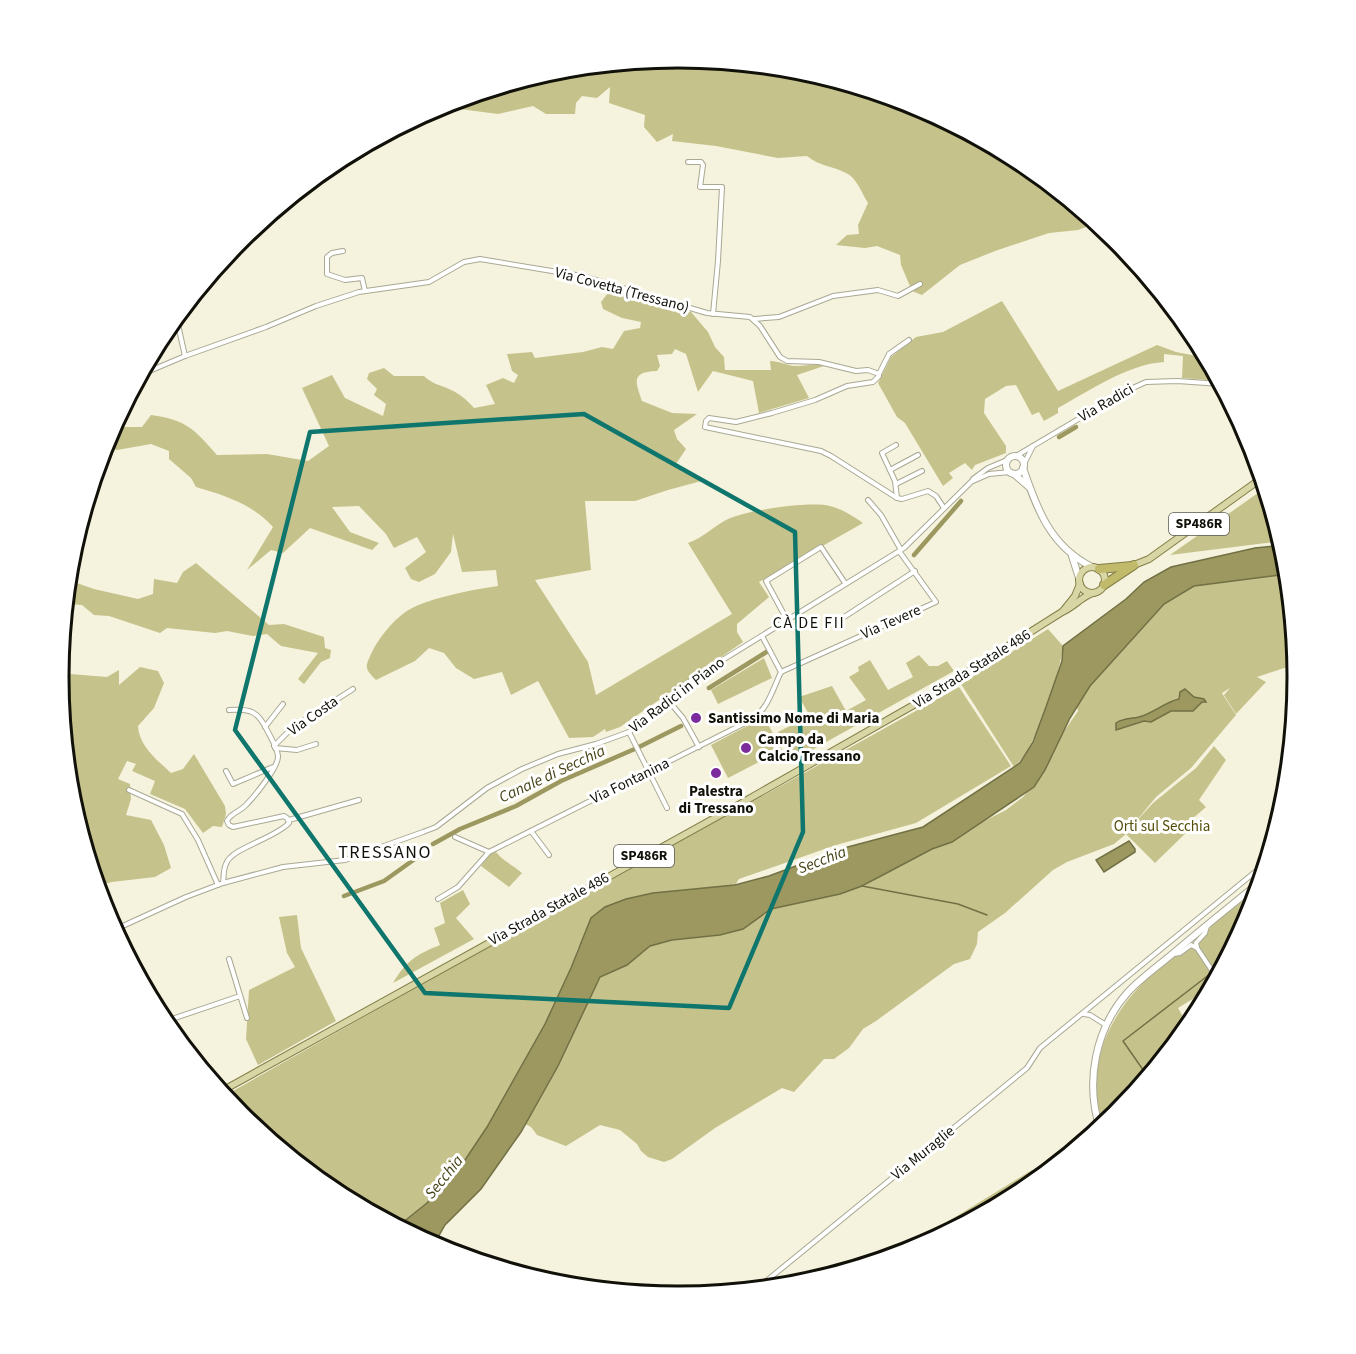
<svg xmlns="http://www.w3.org/2000/svg" width="1356" height="1354" viewBox="0 0 1356 1354" font-family="'Source Sans 3',sans-serif">
	<style>
		.green { fill: #c6c28b }
		.water { fill: #9c985f; stroke: #727045; stroke-width: 1.5 }
		.lines { fill: none; stroke-linecap: round; stroke-linejoin: round }
		.stream { stroke: #727045; stroke-width: 1.5 }
		.canal { stroke: #9c985f; stroke-width: 4.5 }
		.street-casing { stroke: #a9a893; stroke-width: 6 }
		.secondary-casing { stroke: #a9a893; stroke-width: 8 }
		.primary-casing { stroke: #837f48; stroke-width: 8 }
		.highway-casing { stroke: #837f48; stroke-width: 10 }
		.street { stroke: #fff; stroke-width: 4 }
		.secondary { stroke: #fff; stroke-width: 6 }
		.primary { stroke: #d9d6a6; stroke-width: 6 }
		.highway { stroke: #c0ba6a; stroke-width: 8 }
		.marked { fill: none; stroke: #0f766e; stroke-width: 4.5; stroke-linejoin: round }
		.poi-dot { fill: #7b2b9b; stroke: #fff; stroke-width: 2 }
		.labels { text-anchor: middle; dominant-baseline: central; stroke-width: 6; stroke-linejoin: round; paint-order: stroke }
		.shield { fill: #fff; stroke: #585853; stroke-width: 1.5 }
		.shield-label { font-size: 14px; font-weight: bold; fill: #111109 }
		.street-label { font-size: 15px; fill: #111109; stroke: #fff }
		.poi-label { font-size: 15px; font-weight: bold; fill: #111109; stroke: #fff; text-anchor: start }
		.park-label { font-size: 15px; fill: #544e06; stroke: #fff }
		.neighbourhood-label { font-size: 16px; letter-spacing: 1.5px; fill: #111109; stroke: #fff }
		.water-label { font-size: 16px; font-style: italic; fill: #474317; stroke: #fff }
		.quarter-label { font-size: 18px; letter-spacing: 1.5px; fill: #111109; stroke: #fff }
		.rim { fill: none; stroke: #111109; stroke-width: 3 }
	</style>
	<rect width="100%" height="100%" fill="#f5f3dd"/>
	<g class="green">
		<path d="M678 57 799 69 916 104 1023 162 1097 223 1078 230 1049 233 995 251 960 265 922 295 912 291 901 265 900 255 877 246 865 248 836 245 847 235 859 234 858 225 868 203C862 194 857 178 846 173 833 166 819 166 807 156L778 158 716 146 672 141 673 134 657 142 644 127 645 115 609 103 610 87 597 98 582 96 576 103 575 114H546L533 106 498 114 452 108 448 104H442L557 69Z"/>
		<path d="M608 293H619L632 301 640 296 691 312 708 332 715 347 724 357 725 370H771L770 361C779 361 786 365 794 366 805 366 814 363 824 366L797 375 809 398 759 413 753 381 713 371 698 392 686 354 675 349 672 354 657 355 660 366 657 371C631 372 635 381 642 401L672 413 697 414 674 430 677 439 686 449 676 464 705 480 668 490 635 501H585L591 570 535 580 588 662 596 695 732 614 688 543C703 538 714 526 728 519 748 510 809 501 830 506 842 509 853 516 863 523L759 582 769 597 737 624V632L743 642 620 727 606 732 605 729 593 737 569 738 538 681 511 695 502 672 474 679 456 668 444 653 429 648 415 661 376 680C364 668 365 667 372 652 378 639 392 622 404 613 422 599 475 589 498 586L496 570 462 572 453 534 451 552 435 574 419 582 411 579 405 568 426 552 417 537 394 548 386 534 359 506 332 507 350 532 379 543 372 550 310 528 283 553 271 550 247 570 273 527C254 505 224 495 196 487L191 478 169 459V451L151 444 117 450 103 446 109 432 123 427H142L151 415C187 420 194 429 217 455L267 454 308 461 329 446 302 388 332 375 345 398 383 416 386 404 374 395 377 389 367 379 369 373 384 368 394 376H424C432 384 441 385 451 390 460 394 467 400 474 408L495 404 486 385 503 378 514 383 518 375 512 371 507 354 532 352 535 358 583 352 602 347 613 349 624 331 640 328 641 322 622 318 603 309 601 302Z"/>
		<path d="M1002 301 1058 391 1157 345 1176 352 1207 358 1220 381 1182 378 1183 356 1164 354V362C1128 364 1089 391 1058 408V413L1044 421 1039 412 1032 415 1016 385 1006 386 985 399 984 413 1006 446V453L975 465 972 470 965 463 949 473 953 478 943 486 905 423 897 417 878 383 891 357 916 337 943 332Z"/>
		<polygon points="1265,488 1281,539 1274,542 1170,555"/>
		<polygon points="196,563 269,625 284,624 324,637 325,648 331,650 330,658 321,662 304,684 298,679 318,653 281,646 267,634 253,636 227,631 215,633 167,628 160,633 109,616 94,615 82,605 69,604 71,595 66,595 68,580 94,589 138,599 153,594 154,579 177,583 183,572"/>
		<polygon points="1288,574 1294,632 1286,634 1290,666 1257,677 1266,682 1236,714 1224,695 1230,688 1222,693 1236,715 1191,768 1156,797 1133,825 1153,803 1196,768 1214,746 1226,760 1199,800 1206,807 1191,820 1194,825 1155,863 1126,834 1114,844 1067,862 1053,870 1005,913 978,932 977,944 970,959 954,964 876,1021 863,1029 849,1048 834,1059 824,1059 794,1092 782,1088 715,1128 672,1159 664,1162 648,1157 641,1151 637,1144 620,1130 600,1125 566,1146 537,1135 531,1127 521,1122 539,1090 546,1088 558,1066 600,977 627,965 650,946 672,940 720,935 766,914 771,909 840,894 866,885 927,850 1006,810 1023,797 1033,785 1054,746 1078,711 1077,707 1090,686 1164,604 1194,586"/>
		<path d="M1048 629 1063 646C1061 670 1034 753 1014 767L961 684Z"/>
		<polygon points="919,655 929,666 938,666 947,661 954,671 792,761 778,732 810,716 799,697 832,686 846,711 866,700 849,677 859,671 858,667 870,660 888,690 913,677 906,663"/>
		<polygon points="764,658 772,678 718,704 711,690"/>
		<path d="M140 667 158 671 164 683 154 708 138 726C139 746 157 760 171 773L183 769 194 754 225 806 226 814 222 827 213 826 203 833 185 809 150 794 155 781 132 771 136 764 127 761 118 779 130 784 131 799 126 815 151 820 164 845 171 868 155 877 112 882 97 886 70 798 58 673 107 677 119 670V685Z"/>
		<polygon points="959,687 1011,766 916,823 836,845 739,879 735,885 653,893 605,907 578,948 571,968 545,1024 487,1127 463,1163 427,1203 397,1227 333,1192 239,1115 224,1096 649,856 741,808"/>
		<polygon points="764,717 782,750 728,778 711,745"/>
		<path d="M496 852C503 861 513 865 522 873L509 887 481 866 490 854Z"/>
		<path d="M1259 888 1251 915 1212 987 1178 1008 1189 1027 1116 1116 1104 1125C1079 1060 1118 997 1171 959 1177 955 1184 953 1191 948H1194L1214 923Z"/>
		<path d="M463 890 470 904 456 918 474 939 393 983C406 961 417 954 440 945L434 928 445 923 440 903Z"/>
		<polygon points="297,915 301,948 336,1021 258,1065 246,1039 249,990 295,967 287,953 279,917"/>
		<polygon points="1032,1170 1038,1180 1022,1193 943,1235 939,1227"/>
	</g>
	<g class="water">
		<polygon points="1283,545 1288,574 1194,586 1164,604 1090,686 1070,718 1045,770 1034,787 952,842 932,849 862,886 840,894 771,909 743,929 720,935 672,940 650,946 627,965 600,977 558,1066 521,1132 481,1189 445,1225 433,1246 397,1227 427,1203 463,1163 487,1127 545,1024 571,968 591,918 605,907 626,899 653,893 735,885 769,876 844,848 923,827 1020,763 1033,742 1046,707 1062,661 1063,646 1126,599 1144,582 1171,567 1255,548"/>
		<path d="M1185 689 1194 697 1204 699 1206 702H1202L1193 711H1171L1151 722 1144 721 1116 730V723C1123 718 1131 719 1139 717 1154 713 1165 702 1179 699L1180 692Z"/>
		<polygon points="1129,841 1135,849 1135,852 1104,872 1096,860"/>
	</g>
	<g class="lines">
		<g class="stream">
			<polyline points="862,886 958,904 987,915"/>
			<polyline points="1215,969 1226,961"/>
			<polyline points="1148,1077 1123,1041 1210,974"/>
		</g>
		<g class="canal">
			<polyline points="1059,437 1076,427"/>
			<polyline points="914,555 961,501"/>
			<polyline points="709,688 768,651"/>
			<polyline points="433,844 460,829 516,806 561,781 637,748 681,726"/>
			<polyline points="344,896 384,881 419,856"/>
		</g>
		<defs>
			<g id="street">
				<polyline points="688,162 701,162 703,165 700,187 722,187 718,261 713,314"/>
				<polyline points="343,251 332,253 327,257 327,274 345,280 362,278 365,291"/>
				<polyline points="176,316 185,356 266,327 316,306 359,292 429,282 464,262 480,259 582,276 707,313 750,317 760,326 780,357 787,361 819,362 856,371 868,370 879,374 879,376 873,382 847,386 815,400 772,413 736,422 709,418 706,421 705,427 821,451 831,456 897,498 902,499 928,491 936,496 944,508"/>
				<polyline points="754,319 779,317 833,296 878,290 898,296 920,284"/>
				<polyline points="879,374 889,354 909,340"/>
				<polyline points="140,375 185,356"/>
				<polyline points="896,445 882,453 895,481 897,498"/>
				<polyline points="1016,456 1124,392 1146,382 1177,381 1221,384"/>
				<polyline points="1024,464 1033,446"/>
				<polyline points="890,470 918,455"/>
				<polyline points="973,479 988,468 1007,460"/>
				<polyline points="973,481 989,474 1010,472"/>
				<polyline points="896,484 922,471"/>
				<polyline points="868,500 881,515 901,550"/>
				<polyline points="841,619 915,571"/>
				<polyline points="787,620 766,581 821,547 845,583"/>
				<polyline points="762,636 781,672"/>
				<polyline points="781,672 936,602 899,551"/>
				<polyline points="667,699 683,718 699,747"/>
				<polyline points="265,727 283,704"/>
				<polyline points="629,732 667,808"/>
				<polyline points="274,746 292,728 353,689"/>
				<polyline points="275,748 297,750 316,744"/>
				<polyline points="226,771 233,784 273,767"/>
				<polyline points="129,790 182,814 198,840 218,885"/>
				<polyline points="289,820 359,800"/>
				<polyline points="531,831 549,855"/>
				<polyline points="455,837 489,852"/>
				<path d="M223 883C224 877 223 870 226 864 231 848 274 839 289 823L287 818 284 816 233 827 229 825 227 821C231 813 239 812 245 806 253 798 279 767 278 756 277 747 271 738 267 730 257 710 250 709 229 710"/>
				<path d="M438 899 458 887 489 852 753 719C768 708 773 689 781 672"/>
				<polyline points="114,930 186,897 223,883 283,867 345,860 423,832 436,827 487,788 522,769 558,754 596,744 629,732 695,677 904,548 972,481"/>
				<polyline points="1197,947 1196,943 1205,933 1207,926"/>
				<polyline points="1197,948 1217,978"/>
				<polyline points="1174,954 1180,953 1191,945 1197,948"/>
				<polyline points="229,959 247,1018"/>
				<polyline points="1084,1014 1090,1015 1106,1025"/>
				<polyline points="163,1022 240,996"/>
				<polyline points="761,1289 765,1282 1027,1068 1040,1048 1266,863"/>
			</g>
			<g id="secondary">
				<circle cx="1015" cy="465" r="9"/>
				<path d="M1023 468C1037 509 1050 546 1092 567"/>
				<polyline points="1014,474 1029,487"/>
				<polyline points="1072,556 1079,578"/>
				<path d="M1100 1129C1085 1082 1095 1029 1128 992 1142 977 1161 964 1177 950 1204 927 1233 904 1261 881"/>
			</g>
			<g id="primary">
				<polyline points="1134,565 1149,559 1262,478"/>
				<circle cx="1092" cy="580" r="13"/>
				<polyline points="1063,611 1075,596 1080,584"/>
				<path d="M220 1092 740 804 926 698 1062 612C1074 607 1081 597 1093 593"/>
			</g>
			<g id="highway">
				<polyline points="1099,569 1132,566"/>
				<polyline points="1104,585 1134,565"/>
			</g>
		</defs>
		<use href="#street" class="street-casing"/>
		<use href="#secondary" class="secondary-casing"/>
		<use href="#primary" class="primary-casing"/>
		<use href="#highway" class="highway-casing"/>
		<use href="#street" class="street"/>
		<use href="#secondary" class="secondary"/>
		<use href="#primary" class="primary"/>
		<use href="#highway" class="highway"/>
	</g>
	<path class="marked" d="M584 414 795 532 803 832 729 1008 425 993 235 730 310 432Z"/>
	<g class="poi-dot">
		<circle cx="696" cy="718" r="6"/>
		<circle cx="746" cy="748" r="6"/>
		<circle cx="716" cy="773" r="6"/>
	</g>
	<g class="labels">
		<g class="shield">
			<rect x="1169" y="513" width="60" height="22" rx="4.5"/>
			<rect x="614" y="845" width="60" height="22" rx="4.5"/>
		</g>
		<g class="shield-label">
			<text x="1199" y="524">SP486R</text>
			<text x="644" y="856">SP486R</text>
		</g>
		<g class="street-label">
			<text transform="translate(622 290) rotate(15)">Via Covetta (Tressano)</text>
			<text transform="translate(1106 403) rotate(-30)">Via Radici</text>
			<text transform="translate(891 622) rotate(-24)">Via Tevere</text>
			<text transform="translate(972 669) rotate(-32)">Via Strada Statale 486</text>
			<text transform="translate(677 695) rotate(-37)">Via Radici in Piano</text>
			<text transform="translate(313 716) rotate(-35)">Via Costa</text>
			<text transform="translate(630 781) rotate(-26)">Via Fontanina</text>
			<text transform="translate(549 909) rotate(-29)">Via Strada Statale 486</text>
			<text transform="translate(923 1153) rotate(-39)">Via Muraglie</text>
		</g>
		<g class="poi-label">
			<text x="708" y="718">Santissimo Nome di Maria</text>
			<text x="758" y="739">Campo da<tspan x="758" dy="17">Calcio Tressano</tspan></text>
			<text x="716" y="791" text-anchor="middle">Palestra<tspan x="716" dy="17">di Tressano</tspan></text>
		</g>
		<g class="park-label">
			<text x="1162" y="826">Orti sul Secchia</text>
		</g>
		<g class="neighbourhood-label">
			<text x="809" y="623">CÀ DE FII</text>
		</g>
		<g class="water-label">
			<text transform="translate(552 774) rotate(-25)">Canale di Secchia</text>
			<text transform="translate(822 860) rotate(-21)">Secchia</text>
			<text transform="translate(444 1177) rotate(-51)">Secchia</text>
		</g>
		<g class="quarter-label">
			<text x="385" y="852">TRESSANO</text>
		</g>
	</g>
	<path d="M0 0H1356V1354H0ZM69 677a609 609 0 1 1 1218 0a609 609 0 1 1-1218 0Z" fill="#fff" fill-rule="evenodd"/>
	<path class="rim" d="M69 677a609 609 0 1 1 1218 0a609 609 0 1 1-1218 0Z"/>
</svg>
